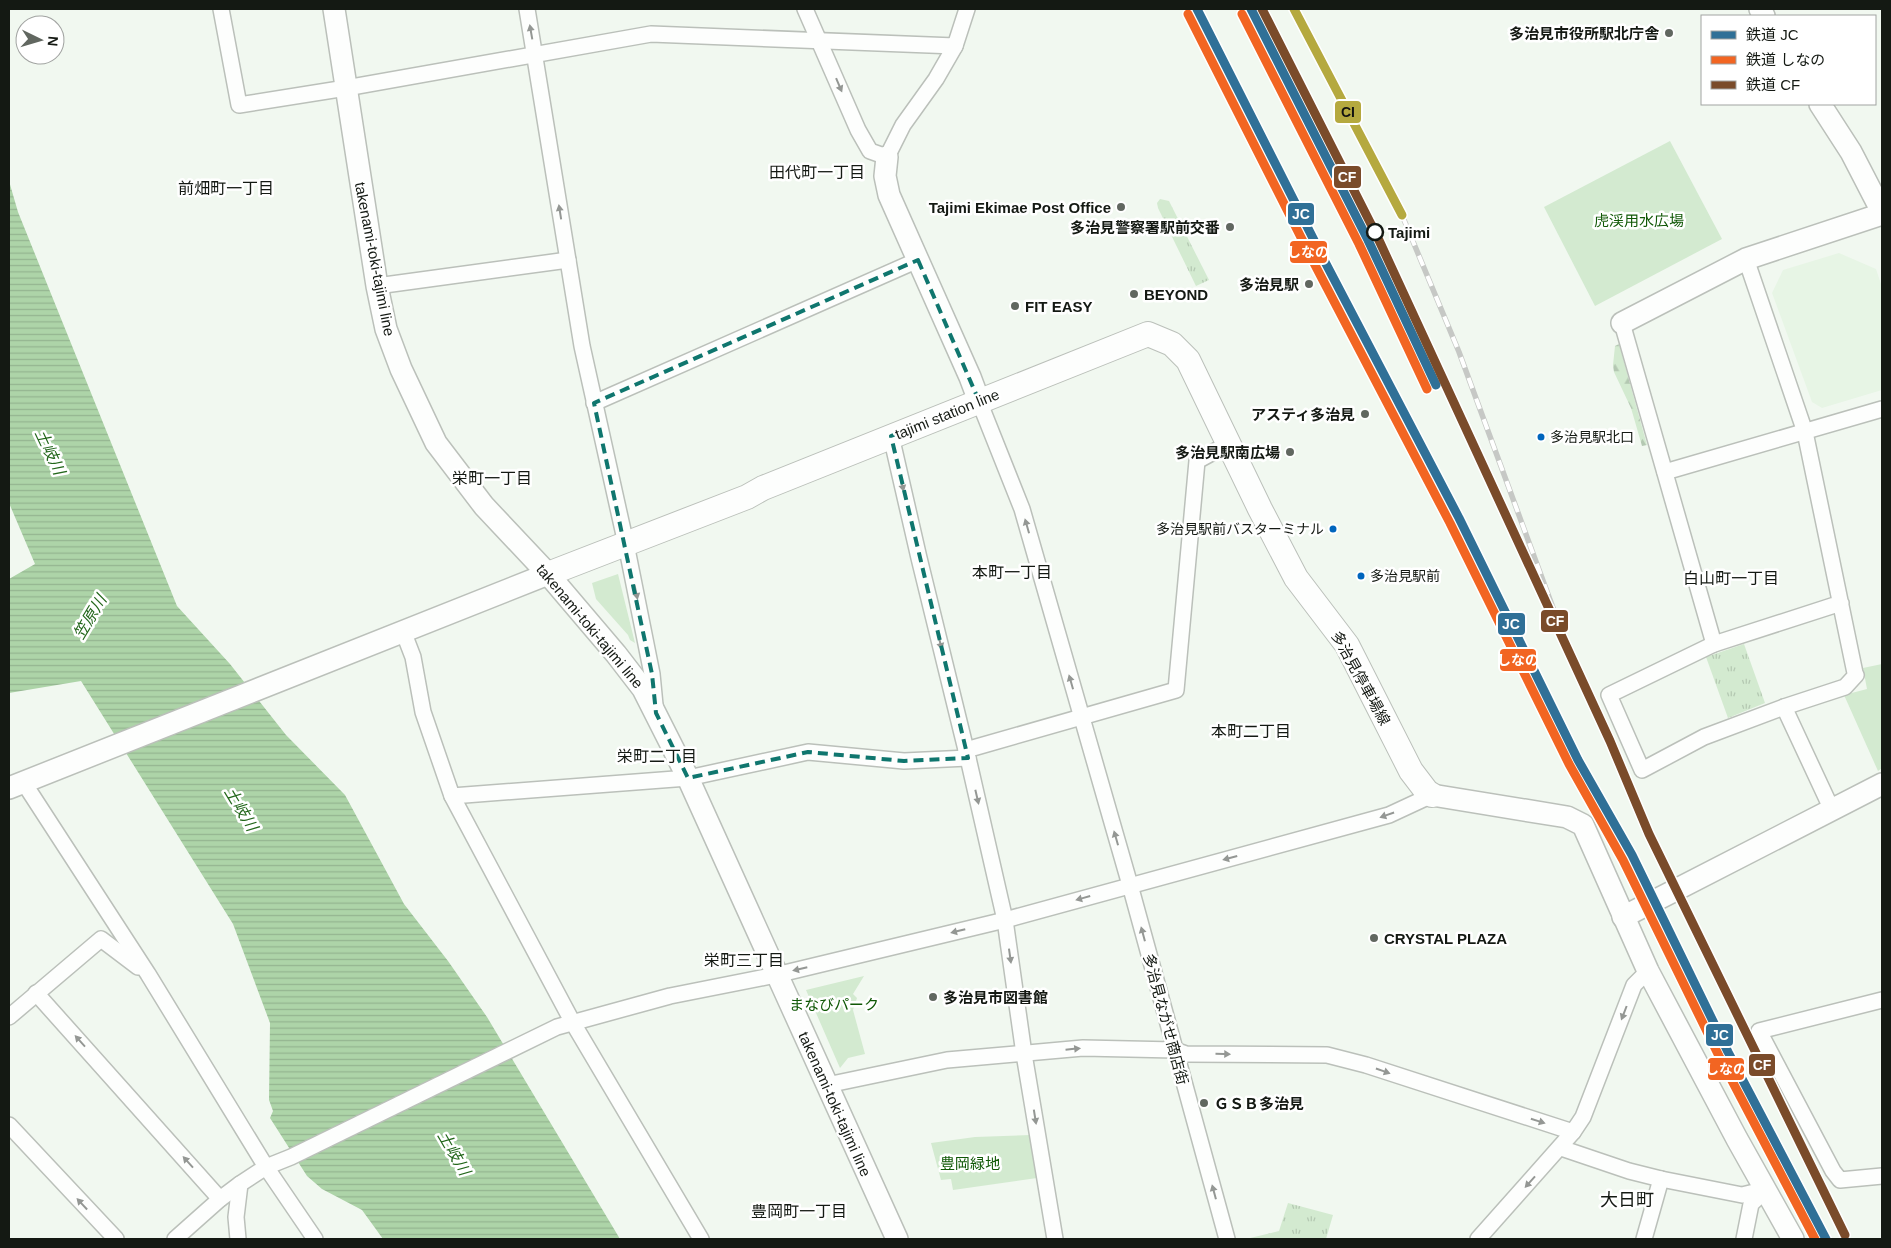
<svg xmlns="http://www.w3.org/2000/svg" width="1891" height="1248" viewBox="0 0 1891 1248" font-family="Arial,'Noto Sans JP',sans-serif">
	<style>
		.built { fill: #e7f5e5 }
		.grass { fill: url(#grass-tufts) }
		.forest { fill: url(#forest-firs) }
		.green { fill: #d3ead0 }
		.water { fill: url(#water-rules) }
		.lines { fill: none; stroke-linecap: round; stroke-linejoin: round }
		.street-casing { stroke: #bbc0ba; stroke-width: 18 }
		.secondary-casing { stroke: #bbc0ba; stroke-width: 24 }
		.primary-casing { stroke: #bbc0ba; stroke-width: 26 }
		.street { stroke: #fdfefd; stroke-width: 15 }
		.secondary { stroke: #fdfefd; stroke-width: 21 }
		.primary { stroke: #fdfefd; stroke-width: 24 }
		.rail-casing { stroke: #c6c8c5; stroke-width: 5.5 }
		.rail { stroke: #fff; stroke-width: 4; stroke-dasharray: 11; stroke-linecap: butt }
		.rail-1-casing { stroke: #fff; stroke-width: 12 }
		.rail-2-casing { stroke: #fff; stroke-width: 12 }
		.rail-3-casing { stroke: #fff; stroke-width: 12 }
		.rail-4-casing { stroke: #fff; stroke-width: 12 }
		.rail-1 { stroke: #307097; stroke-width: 9 }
		.rail-2 { stroke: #f26522; stroke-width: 9 }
		.rail-3 { stroke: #7a4b2a; stroke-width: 9 }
		.rail-4 { stroke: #b5a93f; stroke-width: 9 }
		.oneway { fill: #949794 }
		.marked { fill: none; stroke: #0f766e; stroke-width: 4; stroke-dasharray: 10 6; stroke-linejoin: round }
		.poi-dot { fill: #616760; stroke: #fff; stroke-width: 2 }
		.stop-dot { fill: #fff; stroke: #141913; stroke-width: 2.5 }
		.bus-dot { fill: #0065bd; stroke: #fff; stroke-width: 2 }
		.labels { text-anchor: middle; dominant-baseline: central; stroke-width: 5; stroke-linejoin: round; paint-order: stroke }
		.bus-label { font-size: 14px; fill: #141913; stroke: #fff; text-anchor: start }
		.poi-label { font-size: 15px; font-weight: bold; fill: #141913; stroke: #fff; text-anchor: end }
		.park-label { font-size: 15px; fill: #105806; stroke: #fff }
		.stop-label { font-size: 15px; font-weight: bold; fill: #141913; stroke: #fff; text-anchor: start }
		.street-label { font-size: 15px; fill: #141913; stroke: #fff }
		.neighbourhood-label { font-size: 16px; fill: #141913; stroke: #fff }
		.water-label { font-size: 16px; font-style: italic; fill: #23671b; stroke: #fff }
		.quarter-label { font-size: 18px; fill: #141913; stroke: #fff }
		.line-badge { stroke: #fff; stroke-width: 2 }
		.badge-label { font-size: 14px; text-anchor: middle; font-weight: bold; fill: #fff }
		.pale-badge-label { font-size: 14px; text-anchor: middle; font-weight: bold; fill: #111 }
	</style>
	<defs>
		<pattern id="grass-tufts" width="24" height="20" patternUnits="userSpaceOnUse" patternTransform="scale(1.25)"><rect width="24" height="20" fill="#d3ead0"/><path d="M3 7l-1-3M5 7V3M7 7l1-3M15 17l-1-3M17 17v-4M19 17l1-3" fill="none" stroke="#b4c8b2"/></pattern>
		<pattern id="forest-firs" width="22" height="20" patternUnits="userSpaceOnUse" patternTransform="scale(1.25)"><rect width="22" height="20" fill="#d3ead0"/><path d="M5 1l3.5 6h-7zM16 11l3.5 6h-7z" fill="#b4c8b2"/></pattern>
		<pattern id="water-rules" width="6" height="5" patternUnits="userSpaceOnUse" patternTransform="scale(1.25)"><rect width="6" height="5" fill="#add4a8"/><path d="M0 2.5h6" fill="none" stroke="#94b590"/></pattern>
	</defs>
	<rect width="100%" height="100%" fill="#f1f8f0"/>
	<polygon class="built" points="1839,253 1876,269 1882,287 1882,390 1822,408 1812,402 1772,293 1783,270"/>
	<g class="grass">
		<polygon points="1160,199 1169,201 1209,280 1196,286 1158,208 1157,203"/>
		<polygon points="1744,644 1765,703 1728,718 1706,657"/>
		<polygon points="1288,1203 1333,1215 1326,1239 1246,1239 1279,1231"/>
	</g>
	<polygon class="forest" points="1619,344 1647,445 1642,446 1631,408 1614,372 1613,365 1615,346"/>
	<g class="green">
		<polygon points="1670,141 1722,239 1595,306 1544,207"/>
		<polygon points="618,574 635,643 630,640 628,635 596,599 592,583"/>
		<polygon points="1882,664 1882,768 1878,771 1844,695 1867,689 1863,668"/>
		<polygon points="864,976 853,994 857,998 853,1010 865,1054 848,1058 840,1068 806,990"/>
		<polygon points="1031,1135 1037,1178 953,1190 951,1179 941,1180 931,1143 975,1137"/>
	</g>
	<polygon class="water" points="9,181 18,212 177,606 230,664 286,735 345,795 404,904 448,961 487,1017 620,1239 383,1239 362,1210 322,1189 307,1176 270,1118 273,1111 269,1100 270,1023 233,924 81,681 9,693 9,579 35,564 9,503"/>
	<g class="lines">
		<defs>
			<g id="street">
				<polyline points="221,9 239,105 346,88 651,34 955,46 967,9"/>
				<polyline points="527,9 582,346 626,544 652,674 655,705"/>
				<polyline points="805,9 858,130 870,151 887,157 903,125 936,79 955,46"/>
				<polyline points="1746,259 1805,432 1855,673 1856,675 1845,687 1784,707 1704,737 1642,770 1609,695 1714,644 1841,603"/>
				<polyline points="377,286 568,260"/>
				<polyline points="1622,323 1714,644"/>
				<polyline points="979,401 1022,509 1130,885 1227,1239"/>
				<polyline points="594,403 918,260"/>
				<polyline points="891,436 919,558 968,758 1005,920 1024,1054 1055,1239"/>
				<polyline points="1665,472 1882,409"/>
				<polyline points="403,631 413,657 423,712 452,796 573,1023 701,1239"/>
				<polyline points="1784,707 1832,810"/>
				<polyline points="966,750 1176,690 1197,461 1228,444"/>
				<polyline points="24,783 148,974 266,1167 315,1239"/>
				<polyline points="452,796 688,778 808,752 904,761 968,758"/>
				<polyline points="36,993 220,1199"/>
				<polyline points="1882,1000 1759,1031 1833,1171 1840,1180 1882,1176"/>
				<polyline points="9,1017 101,939 138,967"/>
				<polyline points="827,1085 947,1060 1083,1048 1175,1050 1186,1054 1327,1055 1366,1065 1573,1132"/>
				<polyline points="9,1125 116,1239"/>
				<polyline points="1561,1148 1629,1171 1661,1179 1742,1195 1767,1189"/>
				<polyline points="175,1239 220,1199 240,1184 266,1167 291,1157 557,1027 670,996 776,975 1005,920 1389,815 1432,795"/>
				<polyline points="238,1239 236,1217 240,1184"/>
				<polyline points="1478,1239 1573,1132 1583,1117 1634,985 1648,971"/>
				<polyline points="1644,1239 1661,1179"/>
				<polyline points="1744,1239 1751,1204 1766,1190"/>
			</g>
			<g id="secondary">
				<polyline points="334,9 377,286 386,329 401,369 436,443 484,506 548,574 616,654 643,689 688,778 897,1239"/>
				<polyline points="1760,9 1764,16"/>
				<polyline points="1820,104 1851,152 1882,212"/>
				<polyline points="887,157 885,176 889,195 970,377 979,401"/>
				<polyline points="1622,323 1746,259 1882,214"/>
				<polyline points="9,788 548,574"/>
				<polyline points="1432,795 1567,817 1583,825 1648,971 1737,1139 1793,1239"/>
				<polyline points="1623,917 1882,784"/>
			</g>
			<polyline id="primary" points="548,574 747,497 763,488 1148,334 1172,344 1188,360 1260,509 1296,578 1347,645 1411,771 1427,792 1432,795"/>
		</defs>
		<use href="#street" class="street-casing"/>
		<use href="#secondary" class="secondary-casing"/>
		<use href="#primary" class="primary-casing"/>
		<use href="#street" class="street"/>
		<use href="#secondary" class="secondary"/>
		<use href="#primary" class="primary"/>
		<defs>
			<polyline id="rail" points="1402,215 1459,352 1556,616 1608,739"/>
		</defs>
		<use href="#rail" class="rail-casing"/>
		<use href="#rail" class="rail"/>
		<defs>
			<g id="rail-1">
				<polyline points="1197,9 1324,260 1459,518 1578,760 1632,855 1728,1052 1826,1239"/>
				<polyline points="1251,9 1368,240 1436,385"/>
			</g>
			<g id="rail-2">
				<polyline points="1188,14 1315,265 1450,523 1569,764 1623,860 1719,1056 1815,1239"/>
				<polyline points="1242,14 1359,244 1427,389"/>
			</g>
			<polyline id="rail-3" points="1262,9 1377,236 1610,741 1649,834 1845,1235"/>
			<polyline id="rail-4" points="1294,9 1402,215"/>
		</defs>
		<use href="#rail-1" class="rail-1-casing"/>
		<use href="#rail-2" class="rail-2-casing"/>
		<use href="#rail-3" class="rail-3-casing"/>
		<use href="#rail-4" class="rail-4-casing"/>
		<use href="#rail-1" class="rail-1"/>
		<use href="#rail-2" class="rail-2"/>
		<use href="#rail-3" class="rail-3"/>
		<use href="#rail-4" class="rail-4"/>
	</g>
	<defs><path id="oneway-solid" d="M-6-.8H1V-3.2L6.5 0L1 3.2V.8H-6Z" transform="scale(1.25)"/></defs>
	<g class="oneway">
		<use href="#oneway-solid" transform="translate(531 32) rotate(-100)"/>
		<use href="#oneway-solid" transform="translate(839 85) rotate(67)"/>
		<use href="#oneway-solid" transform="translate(560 212) rotate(-99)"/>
		<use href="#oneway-solid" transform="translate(902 484) rotate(77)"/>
		<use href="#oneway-solid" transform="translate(1027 526) rotate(-106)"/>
		<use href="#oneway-solid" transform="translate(636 592) rotate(78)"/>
		<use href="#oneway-solid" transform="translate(940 642) rotate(76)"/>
		<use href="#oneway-solid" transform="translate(1071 682) rotate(-106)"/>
		<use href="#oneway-solid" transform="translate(977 797) rotate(77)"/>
		<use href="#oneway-solid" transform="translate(1387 815) rotate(161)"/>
		<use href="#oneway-solid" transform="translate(1116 838) rotate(-106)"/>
		<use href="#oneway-solid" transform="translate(1230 858) rotate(165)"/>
		<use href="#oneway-solid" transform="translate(1083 898) rotate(164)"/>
		<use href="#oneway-solid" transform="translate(958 931) rotate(166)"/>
		<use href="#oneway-solid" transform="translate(1143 934) rotate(-105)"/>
		<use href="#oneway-solid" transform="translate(1010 956) rotate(82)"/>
		<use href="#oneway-solid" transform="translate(800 969) rotate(167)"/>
		<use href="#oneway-solid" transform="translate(1624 1013) rotate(111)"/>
		<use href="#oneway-solid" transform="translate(80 1041) rotate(-132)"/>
		<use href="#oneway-solid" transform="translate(1073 1049) rotate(-6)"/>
		<use href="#oneway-solid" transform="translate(1223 1054) rotate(1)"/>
		<use href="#oneway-solid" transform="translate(1383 1071) rotate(19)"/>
		<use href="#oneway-solid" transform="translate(1035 1117) rotate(81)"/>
		<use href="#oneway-solid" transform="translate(1538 1121) rotate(18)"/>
		<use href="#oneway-solid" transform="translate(188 1162) rotate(-132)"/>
		<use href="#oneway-solid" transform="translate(1530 1182) rotate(132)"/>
		<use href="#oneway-solid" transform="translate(1214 1192) rotate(-105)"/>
		<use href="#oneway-solid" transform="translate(82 1204) rotate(-133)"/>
	</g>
	<path class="marked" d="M918 260 979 401 891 436 968 758 904 761 808 752 688 778 656 713 652 674 594 403Z"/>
	<g class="poi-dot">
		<circle cx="1669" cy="33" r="5"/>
		<circle cx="1121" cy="207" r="5"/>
		<circle cx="1230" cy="227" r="5"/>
		<circle cx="1309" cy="284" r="5"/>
		<circle cx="1134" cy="294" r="5"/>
		<circle cx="1015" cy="306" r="5"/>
		<circle cx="1365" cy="414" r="5"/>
		<circle cx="1290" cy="452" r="5"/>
		<circle cx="1374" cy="938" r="5"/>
		<circle cx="933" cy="997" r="5"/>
		<circle cx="1204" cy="1103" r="5"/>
	</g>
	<circle class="stop-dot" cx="1375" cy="232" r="8"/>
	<g class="bus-dot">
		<circle cx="1541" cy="437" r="4.5"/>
		<circle cx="1333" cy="529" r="4.5"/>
		<circle cx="1361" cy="576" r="4.5"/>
	</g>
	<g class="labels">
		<g class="bus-label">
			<text x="1550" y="437">多治見駅北口</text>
			<text x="1324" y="529" text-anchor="end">多治見駅前バスターミナル</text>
			<text x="1370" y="576">多治見駅前</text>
		</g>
		<g class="poi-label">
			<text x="1659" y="33">多治見市役所駅北庁舎</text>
			<text x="1111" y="207">Tajimi Ekimae Post Office</text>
			<text x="1220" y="227">多治見警察署駅前交番</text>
			<text x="1299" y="284">多治見駅</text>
			<text x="1144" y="294" text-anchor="start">BEYOND</text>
			<text x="1025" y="306" text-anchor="start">FIT EASY</text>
			<text x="1355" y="414">アスティ多治見</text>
			<text x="1280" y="452">多治見駅南広場</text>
			<text x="1384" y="938" text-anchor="start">CRYSTAL PLAZA</text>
			<text x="943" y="997" text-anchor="start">多治見市図書館</text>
			<text x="1214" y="1103" text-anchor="start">ＧＳＢ多治見</text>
		</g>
		<g class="park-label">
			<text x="1639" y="220">虎渓用水広場</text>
			<text x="834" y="1004">まなびパーク</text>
			<text x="970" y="1163">豊岡緑地</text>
		</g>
		<g class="stop-label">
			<text x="1388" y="232">Tajimi</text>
		</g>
		<g class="street-label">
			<text transform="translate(375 259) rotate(79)">takenami-toki-tajimi line</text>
			<text transform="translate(947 414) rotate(-22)">tajimi station line</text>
			<text transform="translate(590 626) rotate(50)">takenami-toki-tajimi line</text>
			<text transform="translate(1361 678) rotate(61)">多治見停車場線</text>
			<text transform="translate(1166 1019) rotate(75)">多治見ながせ商店街</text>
			<text transform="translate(835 1104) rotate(66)">takenami-toki-tajimi line</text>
		</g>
		<g class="neighbourhood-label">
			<text x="817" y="172">田代町一丁目</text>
			<text x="226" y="188">前畑町一丁目</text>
			<text x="492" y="478">栄町一丁目</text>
			<text x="1012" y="572">本町一丁目</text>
			<text x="1731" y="578">白山町一丁目</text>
			<text x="1251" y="731">本町二丁目</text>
			<text x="657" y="756">栄町二丁目</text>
			<text x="744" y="960">栄町三丁目</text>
			<text x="799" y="1211">豊岡町一丁目</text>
		</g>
		<g class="water-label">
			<text transform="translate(50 452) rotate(65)">土岐川</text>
			<text transform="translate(90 617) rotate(-59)">笠原川</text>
			<text transform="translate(241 809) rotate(59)">土岐川</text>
			<text transform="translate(454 1153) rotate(60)">土岐川</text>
		</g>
		<g class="quarter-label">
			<text x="1627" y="1200">大日町</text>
		</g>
	</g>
	<g class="line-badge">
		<rect x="1334" y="100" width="28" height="24" rx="5" fill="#b5a93f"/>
		<rect x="1333" y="165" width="29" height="24" rx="5" fill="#7a4b2a"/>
		<rect x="1287" y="202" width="28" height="24" rx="5" fill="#307097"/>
		<rect x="1289" y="240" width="39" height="24" rx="5" fill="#f26522"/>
		<rect x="1540" y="609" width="29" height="24" rx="5" fill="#7a4b2a"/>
		<rect x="1497" y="612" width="29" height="24" rx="5" fill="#307097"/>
		<rect x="1499" y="648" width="38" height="24" rx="5" fill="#f26522"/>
		<rect x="1705" y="1023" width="29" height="24" rx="5" fill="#307097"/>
		<rect x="1748" y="1053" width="28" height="24" rx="5" fill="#7a4b2a"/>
		<rect x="1707" y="1057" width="38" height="24" rx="5" fill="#f26522"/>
	</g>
	<g class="badge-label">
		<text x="1347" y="182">CF</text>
		<text x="1301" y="219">JC</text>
		<text x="1308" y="257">しなの</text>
		<text x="1555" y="626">CF</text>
		<text x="1511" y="629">JC</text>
		<text x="1518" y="665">しなの</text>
		<text x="1720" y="1040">JC</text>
		<text x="1762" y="1070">CF</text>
		<text x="1726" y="1074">しなの</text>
	</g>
	<g class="pale-badge-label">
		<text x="1348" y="117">CI</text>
	</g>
	<rect width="1891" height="1248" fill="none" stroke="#141913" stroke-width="20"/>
	<rect x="1701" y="15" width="175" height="90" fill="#ffffff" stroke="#a1a3a1"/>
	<rect x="1711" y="31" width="25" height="8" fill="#307097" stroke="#a1a3a1"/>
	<text x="1746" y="40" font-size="15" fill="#141913">鉄道 JC</text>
	<rect x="1711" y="56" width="25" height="8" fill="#f26522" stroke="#a1a3a1"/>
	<text x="1746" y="65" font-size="15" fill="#141913">鉄道 しなの</text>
	<rect x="1711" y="81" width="25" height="8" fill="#7a4b2a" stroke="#a1a3a1"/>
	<text x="1746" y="90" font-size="15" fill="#141913">鉄道 CF</text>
	<g transform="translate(40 40) rotate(95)"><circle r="24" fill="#ffffff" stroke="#a1a3a1"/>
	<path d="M0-4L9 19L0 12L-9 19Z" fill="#616760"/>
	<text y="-8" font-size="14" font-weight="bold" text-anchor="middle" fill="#141913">N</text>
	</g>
</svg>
